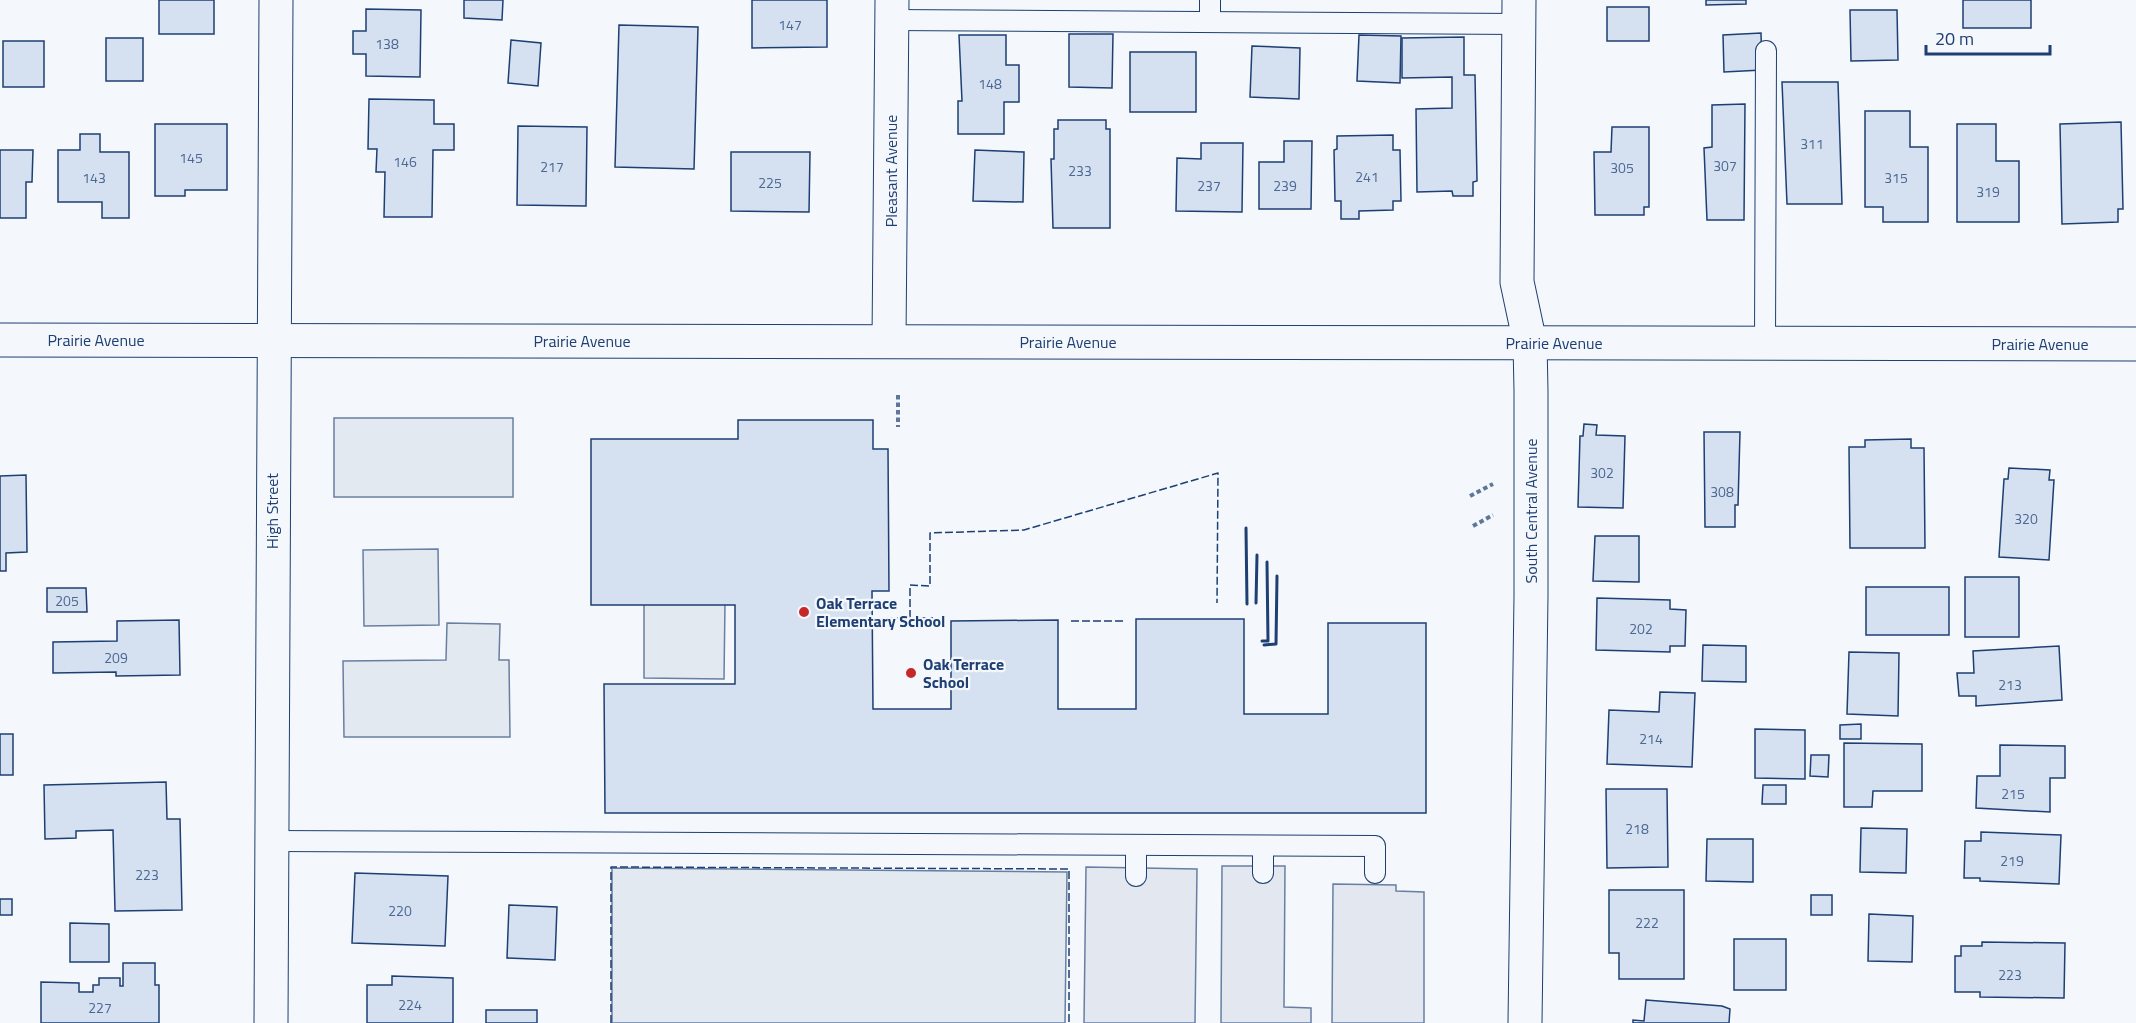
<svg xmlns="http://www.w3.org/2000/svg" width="2136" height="1023" viewBox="0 0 2136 1023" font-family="'Titillium Web',sans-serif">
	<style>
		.green { fill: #e3e9f0; stroke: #687fa3; stroke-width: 1.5 }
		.parking { fill: #e3e8f0; stroke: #687fa3; stroke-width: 1.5 }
		.building { fill: #d5e0f0; stroke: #1d3f73; stroke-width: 1.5 }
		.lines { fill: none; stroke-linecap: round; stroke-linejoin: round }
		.service-casing { stroke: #1d3f73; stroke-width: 22 }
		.minor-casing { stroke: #1d3f73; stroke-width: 35 }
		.secondary-casing { stroke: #1d3f73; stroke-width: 35 }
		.path { stroke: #5e769c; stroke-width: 4; stroke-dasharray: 4.5 3; stroke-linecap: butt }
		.service { stroke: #f4f7fb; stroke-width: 20 }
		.minor { stroke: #f4f7fb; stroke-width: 33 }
		.secondary { stroke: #f4f7fb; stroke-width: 33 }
		.fence { stroke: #1d3f73; stroke-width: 1.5; stroke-dasharray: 8 3; stroke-linecap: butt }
		.wall { stroke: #1d3f73; stroke-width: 3 }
		.poi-dot { fill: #c62828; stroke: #f4f7fb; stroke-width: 2 }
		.labels { text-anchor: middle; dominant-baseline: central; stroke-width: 4.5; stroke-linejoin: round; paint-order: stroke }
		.number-label { font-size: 14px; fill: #4b6792 }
		.street-label { font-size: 16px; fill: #1d3f73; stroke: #f4f7fb }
		.poi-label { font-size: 16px; font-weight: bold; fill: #1d3f73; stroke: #f4f7fb; text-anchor: start }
	</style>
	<rect width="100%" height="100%" fill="#f4f7fb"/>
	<g class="green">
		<rect x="334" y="418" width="179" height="79"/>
		<polygon points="438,549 439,625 364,626 363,550"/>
		<polygon points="644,601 725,602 724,679 644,678"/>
		<polygon points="447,623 500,624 499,660 509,660 510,737 344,737 343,661 446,660"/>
		<polygon points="612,868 1067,872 1065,1023 612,1023"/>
	</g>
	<g class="parking">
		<polygon points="1222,866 1285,866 1284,1007 1311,1008 1311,1023 1221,1023"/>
		<polygon points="1086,867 1197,869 1195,1023 1084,1023"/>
		<polygon points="1333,884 1396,885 1396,891 1424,892 1424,1023 1332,1023"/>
	</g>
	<g class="building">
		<rect x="159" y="0" width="55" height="34"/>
		<polygon points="464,0 503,0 502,20 464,18"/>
		<polygon points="752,0 827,0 827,47 752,48"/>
		<polygon points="1706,0 1746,0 1746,4 1706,5"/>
		<rect x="1963" y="0" width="68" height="28"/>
		<rect x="1607" y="7" width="42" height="34"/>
		<polygon points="366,9 421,10 420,77 366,76 366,54 353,54 353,31 366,31"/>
		<polygon points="1850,10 1897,10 1898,60 1851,61"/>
		<polygon points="619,25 698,27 694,169 615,167"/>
		<polygon points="1761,33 1762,70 1724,72 1723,35"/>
		<polygon points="1069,34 1113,34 1112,88 1069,87"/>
		<polygon points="959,35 1006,35 1006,65 1019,65 1019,102 1004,102 1004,134 958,134 958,101 962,101"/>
		<polygon points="1359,35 1401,36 1400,83 1357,81"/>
		<polygon points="1464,37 1464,75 1475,75 1477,181 1473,182 1473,196 1453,196 1452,191 1417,192 1416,109 1452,108 1452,77 1402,78 1402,38"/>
		<rect x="106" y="38" width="37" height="43"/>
		<polygon points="511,40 541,43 538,86 508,83"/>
		<rect x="3" y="41" width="41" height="46"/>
		<polygon points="1252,46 1300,48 1299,99 1250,97"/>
		<rect x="1130" y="52" width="66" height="60"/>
		<polygon points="1782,82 1838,82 1842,204 1787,204"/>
		<polygon points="369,99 434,100 434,124 454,124 454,150 433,150 432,217 384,217 385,172 376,172 377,149 368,149"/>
		<polygon points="1745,104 1744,220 1707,220 1704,148 1712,147 1712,105"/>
		<polygon points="1865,111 1910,111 1910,147 1928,147 1928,222 1883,222 1883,207 1865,207"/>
		<polygon points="1058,120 1106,120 1106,129 1110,129 1110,228 1053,228 1051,159 1054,159 1054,129 1058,129"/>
		<polygon points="2121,122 2123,209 2118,209 2118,222 2062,224 2060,124"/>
		<polygon points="155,124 227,124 227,190 185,190 185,196 155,196"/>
		<polygon points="1957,124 1996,124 1996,161 2019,161 2019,222 1957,222"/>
		<polygon points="518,126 587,127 586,206 517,205"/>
		<polygon points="1612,127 1649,127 1649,207 1644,207 1644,215 1595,215 1594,152 1611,152"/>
		<polygon points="80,134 100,134 100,152 129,152 129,218 102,218 102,202 58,202 58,150 80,150"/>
		<polygon points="1393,135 1393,150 1400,150 1401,201 1393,201 1393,210 1359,211 1359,219 1341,219 1341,201 1335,201 1334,150 1337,149 1337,136"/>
		<polygon points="1284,141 1312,141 1311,209 1259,209 1259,162 1284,162"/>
		<polygon points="1201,143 1243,143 1242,212 1176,211 1177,158 1201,159"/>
		<polygon points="0,150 33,150 32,182 26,182 26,218 0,218"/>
		<polygon points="975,150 1024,152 1023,202 973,201"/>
		<polygon points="731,152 810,152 809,212 731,211"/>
		<polygon points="738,420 873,420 873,449 888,449 889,591 872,591 873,709 951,709 951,621 1058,620 1058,709 1136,709 1136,619 1244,619 1244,714 1328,714 1328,623 1426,623 1426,813 605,813 604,684 735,684 735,605 591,605 591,439 738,439"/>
		<polygon points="1584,424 1597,425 1596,435 1625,436 1623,508 1578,507 1580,436 1583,436"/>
		<polygon points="1704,432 1740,432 1738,505 1735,505 1735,527 1705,527"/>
		<polygon points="1911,439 1911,448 1924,448 1925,548 1850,548 1849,447 1865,447 1865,440"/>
		<polygon points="2009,468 2050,470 2049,480 2054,480 2049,560 1999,557 2004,479 2008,479"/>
		<polygon points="26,475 27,552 6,553 6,571 0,571 0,476"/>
		<polygon points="1595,536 1639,536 1639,582 1593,581"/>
		<rect x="1965" y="577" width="54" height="60"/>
		<rect x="1866" y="587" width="83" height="48"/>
		<polygon points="47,588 86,588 87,612 47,612"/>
		<polygon points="1597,598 1670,600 1670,609 1686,610 1685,646 1670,646 1670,652 1596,650"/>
		<polygon points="179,620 180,675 116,676 116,672 53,673 53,642 117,641 117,621"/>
		<polygon points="1703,645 1746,646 1746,682 1702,681"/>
		<polygon points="2059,646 2062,700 1976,706 1976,696 1959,696 1957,673 1974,673 1973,651"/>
		<polygon points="1849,652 1899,653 1898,716 1847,714"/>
		<polygon points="1660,692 1695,693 1692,767 1607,764 1609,710 1659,712"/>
		<polygon points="1861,724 1861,739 1840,739 1840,725"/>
		<polygon points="1755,729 1805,730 1805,779 1755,778"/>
		<rect x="0" y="734" width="13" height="41"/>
		<polygon points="1844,743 1922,744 1922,791 1873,791 1872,807 1844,807"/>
		<polygon points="2000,745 2065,746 2065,778 2050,778 2050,812 1976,808 1977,776 2000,776"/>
		<polygon points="1811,755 1829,755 1828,777 1810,776"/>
		<polygon points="166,782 167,819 180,819 182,910 115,911 113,830 76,831 76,838 45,839 44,785"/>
		<polygon points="1763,785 1786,785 1786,804 1762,804"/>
		<polygon points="1606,789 1667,789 1668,867 1607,868"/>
		<polygon points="1861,828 1907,829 1906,873 1860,872"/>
		<polygon points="1981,832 2061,835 2059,884 1980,881 1980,878 1964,878 1965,841 1981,841"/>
		<polygon points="1707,839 1753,839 1753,882 1706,881"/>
		<polygon points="355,873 448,876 445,946 352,943"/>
		<polygon points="1609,890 1684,890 1684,979 1619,979 1619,953 1609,953"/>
		<rect x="1811" y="895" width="21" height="20"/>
		<rect x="0" y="899" width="12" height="16"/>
		<polygon points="509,905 557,907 555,960 507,958"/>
		<polygon points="1869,914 1913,916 1912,962 1868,961"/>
		<polygon points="70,923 109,924 109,962 70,962"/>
		<rect x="1734" y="939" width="52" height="51"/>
		<polygon points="1982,942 2065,943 2064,998 1980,997 1980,992 1955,992 1955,956 1961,956 1961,946 1982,946"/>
		<polygon points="123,963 155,963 155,985 159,985 159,1023 41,1023 41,982 79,983 79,992 93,992 93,985 99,985 99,978 120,978 120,986 123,986"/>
		<polygon points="392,976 453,978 453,1023 367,1023 367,985 392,985"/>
		<polygon points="1646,1000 1722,1006 1730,1009 1729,1023 1633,1023 1633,1020 1644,1021"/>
		<rect x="486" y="1010" width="51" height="13"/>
	</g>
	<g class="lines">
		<defs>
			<g id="service">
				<polyline points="891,20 1519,24"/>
				<polyline points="1210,22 1210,0"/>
				<polyline points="1765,343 1766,51"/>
				<polyline points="272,841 1375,846 1375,873"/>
				<polyline points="1136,845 1136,876"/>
				<polyline points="1263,846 1263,873"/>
			</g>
			<g id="minor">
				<polyline points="1519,0 1517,282 1530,343 1531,391 1531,596 1525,1023"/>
				<polyline points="889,341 892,0"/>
				<polyline points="271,1023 276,0"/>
			</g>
			<polyline id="secondary" points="0,340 2136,344"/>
		</defs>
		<use href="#service" class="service-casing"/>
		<use href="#minor" class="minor-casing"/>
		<use href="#secondary" class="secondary-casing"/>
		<g class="path">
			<polyline points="898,395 898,427"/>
			<polyline points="1470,496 1493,484"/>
			<polyline points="1473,526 1493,515"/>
		</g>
		<use href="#service" class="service"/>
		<use href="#minor" class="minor"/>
		<use href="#secondary" class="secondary"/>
		<g class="fence">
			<polyline points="885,618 933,618"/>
			<polyline points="910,618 910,585 930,586 930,533 1024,530 1218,473 1217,603"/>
			<polyline points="1071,621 1123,621"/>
			<polyline points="611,1023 611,867 1069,869 1069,1023"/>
		</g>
		<g class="wall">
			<polyline points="1246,528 1247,604"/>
			<polyline points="1256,603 1257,555"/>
			<polyline points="1262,641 1268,641 1267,562"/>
			<polyline points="1264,645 1276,644 1277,576"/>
		</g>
	</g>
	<g class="poi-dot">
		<circle cx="804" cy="612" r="6"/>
		<circle cx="911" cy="673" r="6"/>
	</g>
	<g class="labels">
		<g class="number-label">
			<text x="790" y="24">147</text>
			<text x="387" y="43">138</text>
			<text x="990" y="83">148</text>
			<text x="1812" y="143">311</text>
			<text x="191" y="157">145</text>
			<text x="405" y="161">146</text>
			<text x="1725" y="165">307</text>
			<text x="552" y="166">217</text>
			<text x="1622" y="167">305</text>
			<text x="1080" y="170">233</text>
			<text x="1367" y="176">241</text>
			<text x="94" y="177">143</text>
			<text x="1896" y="177">315</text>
			<text x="770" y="182">225</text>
			<text x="1209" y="185">237</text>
			<text x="1285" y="185">239</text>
			<text x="1988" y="191">319</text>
			<text x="1602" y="472">302</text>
			<text x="1722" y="491">308</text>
			<text x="2026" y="518">320</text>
			<text x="67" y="600">205</text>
			<text x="1641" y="628">202</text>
			<text x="116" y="657">209</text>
			<text x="2010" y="684">213</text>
			<text x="1651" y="738">214</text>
			<text x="2013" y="793">215</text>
			<text x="1637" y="828">218</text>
			<text x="2012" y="860">219</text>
			<text x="147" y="874">223</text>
			<text x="400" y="910">220</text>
			<text x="1647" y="922">222</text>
			<text x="2010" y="974">223</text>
			<text x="410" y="1004">224</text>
			<text x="100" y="1007">227</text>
		</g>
		<g class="street-label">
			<text transform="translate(891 171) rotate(-90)">Pleasant Avenue</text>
			<text x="96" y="340">Prairie Avenue</text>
			<text x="582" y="341">Prairie Avenue</text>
			<text x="1068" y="342">Prairie Avenue</text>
			<text x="1554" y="343">Prairie Avenue</text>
			<text x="2040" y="344">Prairie Avenue</text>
			<text transform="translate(272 511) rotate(-90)">High Street</text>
			<text transform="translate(1531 511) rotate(-90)">South Central Avenue</text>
		</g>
		<g class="poi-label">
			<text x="816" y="603">Oak Terrace<tspan x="816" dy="18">Elementary School</tspan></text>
			<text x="923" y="664">Oak Terrace<tspan x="923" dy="18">School</tspan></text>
		</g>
	</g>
	<path d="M1926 45v9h124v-9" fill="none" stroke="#1d3f73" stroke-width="3"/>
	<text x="1935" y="45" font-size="18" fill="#1d3f73" stroke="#f4f7fb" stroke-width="4.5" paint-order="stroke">20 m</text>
</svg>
